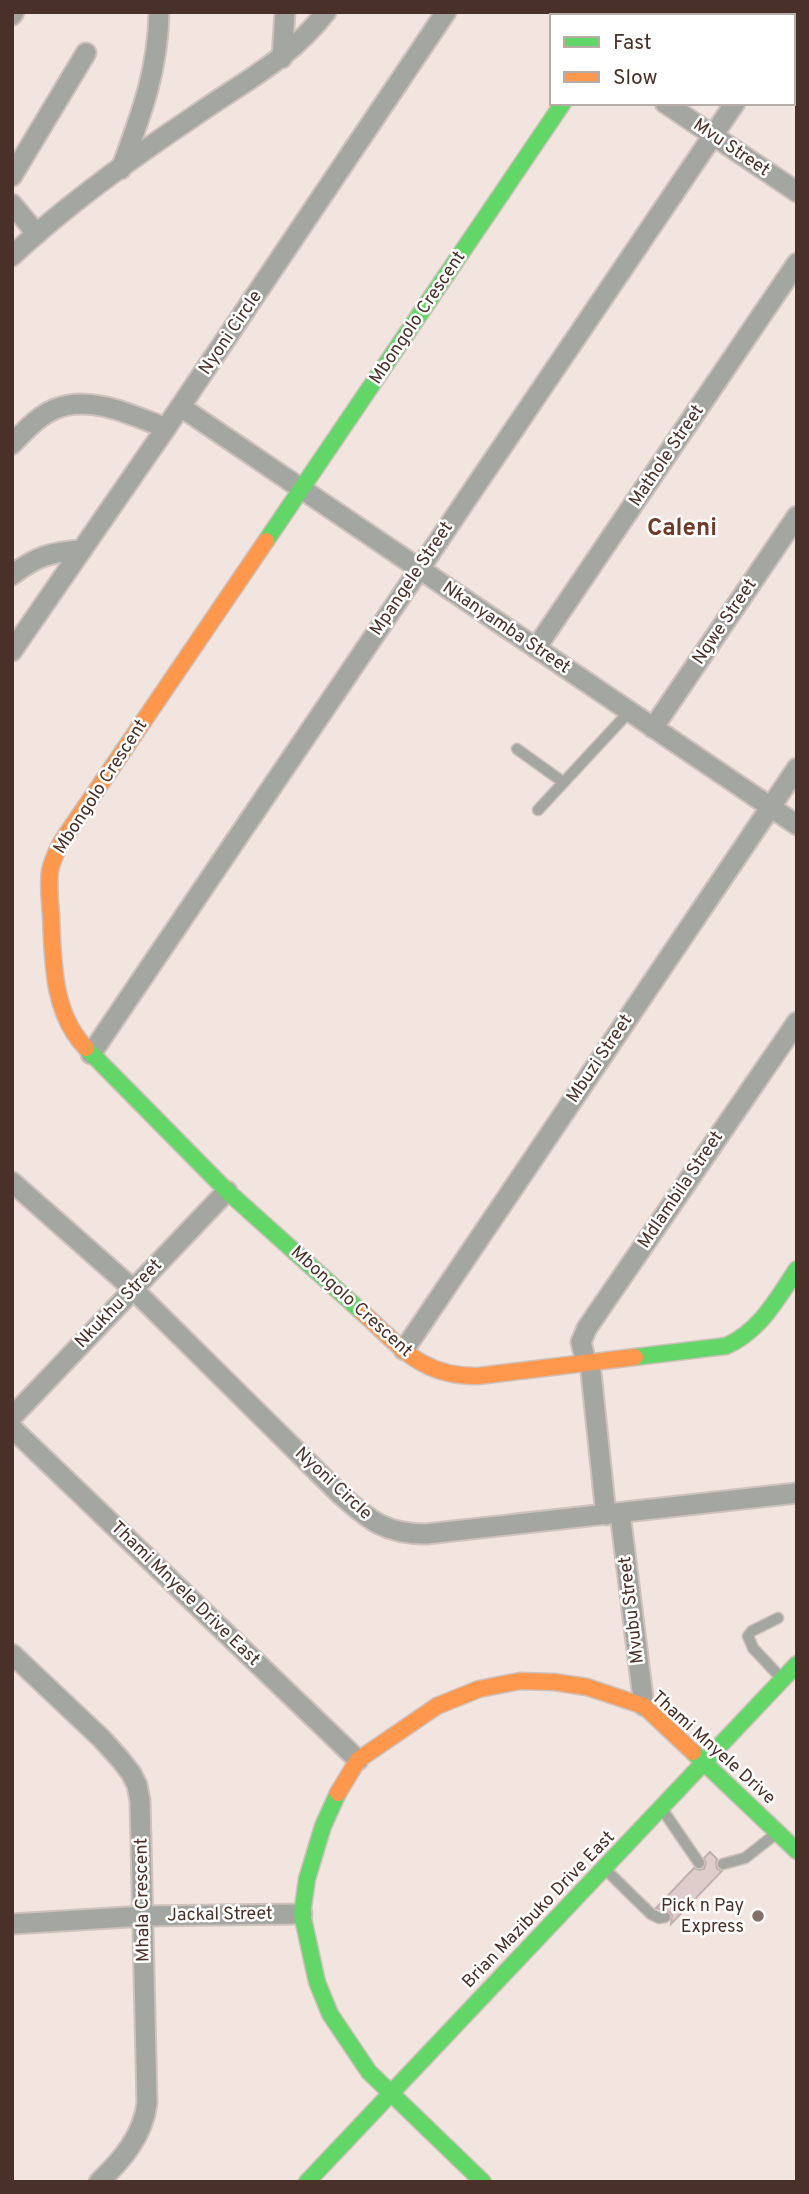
<svg xmlns="http://www.w3.org/2000/svg" width="809" height="2194" viewBox="0 0 809 2194" font-family="Overpass,sans-serif">
	<style>
		.building { fill: #decdcb; stroke: #c2b0ae; stroke-width: 2 }
		.lines { fill: none; stroke-linecap: round; stroke-linejoin: round }
		.lane-casing { stroke: #cfc1bc; stroke-width: 13 }
		.street-casing { stroke: #cfc1bc; stroke-width: 23 }
		.fast-casing { stroke: #cfc1bc; stroke-width: 19 }
		.slow-casing { stroke: #cfc1bc; stroke-width: 19 }
		.lane { stroke: #a3a6a1; stroke-width: 10 }
		.street { stroke: #a3a6a1; stroke-width: 19 }
		.fast { stroke: #63d668; stroke-width: 16 }
		.slow { stroke: #ff974d; stroke-width: 16 }
		.poi-dot { fill: #847069; stroke: #fff; stroke-width: 2.5 }
		.labels { text-anchor: middle; dominant-baseline: central; stroke-width: 5; stroke-linejoin: round; paint-order: stroke }
		.street-label { font-size: 18px; fill: #493129; stroke: #fff }
		.poi-label { font-size: 18px; fill: #493129; stroke: #fff; text-anchor: end }
		.district-label { font-size: 24px; font-weight: bold; fill: #6d3b29; stroke: #fff }
	</style>
	<rect width="100%" height="100%" fill="#f2e4df"/>
	<polygon class="building" points="710,1852 717,1859 716,1863 717,1869 722,1871 671,1924 672,1916 670,1912 656,1908 694,1868 699,1870 704,1869 706,1863 704,1858"/>
	<g class="lines">
		<defs>
			<g id="lane">
				<polyline points="517,749 563,782"/>
				<polyline points="538,810 629,712"/>
				<polyline points="778,1618 752,1631 748,1636 753,1648 782,1679"/>
				<polyline points="662,1809 699,1863"/>
				<polyline points="723,1864 745,1858 777,1833"/>
				<polyline points="605,1869 651,1914 659,1918 665,1917"/>
			</g>
			<g id="street">
				<polyline points="12,15 14,12"/>
				<polyline points="622,16 624,12"/>
				<polyline points="793,16 796,12"/>
				<polyline points="282,58 285,12"/>
				<polyline points="665,103 797,192"/>
				<path d="M121 169C141 115 158 71 159 12"/>
				<polyline points="12,176 86,53"/>
				<polyline points="12,204 37,234"/>
				<path d="M12 256C67 204 133 157 196 115 243 82 290 59 326 12"/>
				<polyline points="181,407 797,825"/>
				<path d="M12 444C25 431 38 416 55 409 90 394 134 416 166 428"/>
				<path d="M12 575C37 556 51 552 82 550"/>
				<polyline points="536,648 797,263"/>
				<polyline points="12,651 166,428 446,12"/>
				<polyline points="653,728 797,516"/>
				<polyline points="91,1054 735,103"/>
				<path d="M12 1182 133 1289 341 1495C370 1521 386 1534 426 1534L797 1493"/>
				<polyline points="404,1350 797,768"/>
				<polyline points="586,1363 581,1342 587,1328 797,1022"/>
				<polyline points="590,1363 606,1515"/>
				<polyline points="12,1417 227,1191"/>
				<polyline points="12,1428 358,1760"/>
				<polyline points="620,1513 644,1706"/>
				<path d="M12 1654 102 1739 120 1759 131 1773 137 1785 140 1801 147 2103C143 2136 122 2160 99 2182"/>
				<polyline points="12,1924 144,1916 302,1914"/>
			</g>
			<g id="fast">
				<polyline points="266,541 563,103"/>
				<polyline points="86,1048 227,1191 363,1313"/>
				<path d="M635 1357 726 1346C760 1331 777 1299 797 1269"/>
				<polyline points="693,1752 797,1851"/>
				<polyline points="338,1793 323,1826 307,1879 302,1914 317,1982 330,2014 369,2072 483,2182"/>
				<polyline points="307,2182 797,1664"/>
			</g>
			<g id="slow">
				<path d="M86 1048C52 1013 53 960 51 915 50 900 48 886 50 871 52 860 57 851 62 841L266 541"/>
				<path d="M363 1313C402 1348 422 1377 478 1376L635 1357"/>
				<polyline points="338,1793 358,1760 437,1706 479,1689 520,1681 554,1682 587,1687 644,1706 693,1752"/>
			</g>
		</defs>
		<use href="#lane" class="lane-casing"/>
		<use href="#street" class="street-casing"/>
		<use href="#fast" class="fast-casing"/>
		<use href="#slow" class="slow-casing"/>
		<use href="#lane" class="lane"/>
		<use href="#street" class="street"/>
		<use href="#fast" class="fast"/>
		<use href="#slow" class="slow"/>
	</g>
	<circle class="poi-dot" cx="758" cy="1916" r="7"/>
	<g class="labels">
		<g class="street-label">
			<text transform="translate(731 148) rotate(34)">Mvu Street</text>
			<text transform="translate(418 318) rotate(-56)">Mbongolo Crescent</text>
			<text transform="translate(231 333) rotate(-56)">Nyoni Circle</text>
			<text transform="translate(667 456) rotate(-56)">Mathole Street</text>
			<text transform="translate(412 579) rotate(-56)">Mpangele Street</text>
			<text transform="translate(725 622) rotate(-56)">Ngwe Street</text>
			<text transform="translate(506 628) rotate(34)">Nkanyamba Street</text>
			<text transform="translate(101 787) rotate(-57)">Mbongolo Crescent</text>
			<text transform="translate(600 1059) rotate(-56)">Mbuzi Street</text>
			<text transform="translate(681 1190) rotate(-56)">Mdlambila Street</text>
			<text transform="translate(351 1302) rotate(42)">Mbongolo Crescent</text>
			<text transform="translate(119 1304) rotate(-46)">Nkukhu Street</text>
			<text transform="translate(333 1484) rotate(43)">Nyoni Circle</text>
			<text transform="translate(185 1594) rotate(44)">Thami Mnyele Drive East</text>
			<text transform="translate(632 1610) rotate(-97)">Mvubu Street</text>
			<text transform="translate(713 1748) rotate(42)">Thami Mnyele Drive</text>
			<text transform="translate(143 1900) rotate(-91)">Mhala Crescent</text>
			<text transform="translate(539 1910) rotate(-46)">Brian Mazibuko Drive East</text>
			<text transform="translate(220 1915) rotate(-1)">Jackal Street</text>
		</g>
		<g class="poi-label">
			<text x="744" y="1906">Pick n Pay<tspan x="744" dy="21">Express</tspan></text>
		</g>
		<g class="district-label">
			<text x="682" y="529">Caleni</text>
		</g>
	</g>
	<rect width="809" height="2194" fill="none" stroke="#493129" stroke-width="28"/>
	<rect x="550" y="14" width="245" height="91" fill="#ffffff" stroke="#b6ada9" stroke-width="2"/>
	<rect x="564" y="37" width="35" height="10" fill="#63d668" stroke="#b6ada9" stroke-width="2"/>
	<text x="613" y="49" font-size="21" fill="#493129">Fast</text>
	<rect x="564" y="72" width="35" height="10" fill="#ff974d" stroke="#b6ada9" stroke-width="2"/>
	<text x="613" y="84" font-size="21" fill="#493129">Slow</text>
</svg>
